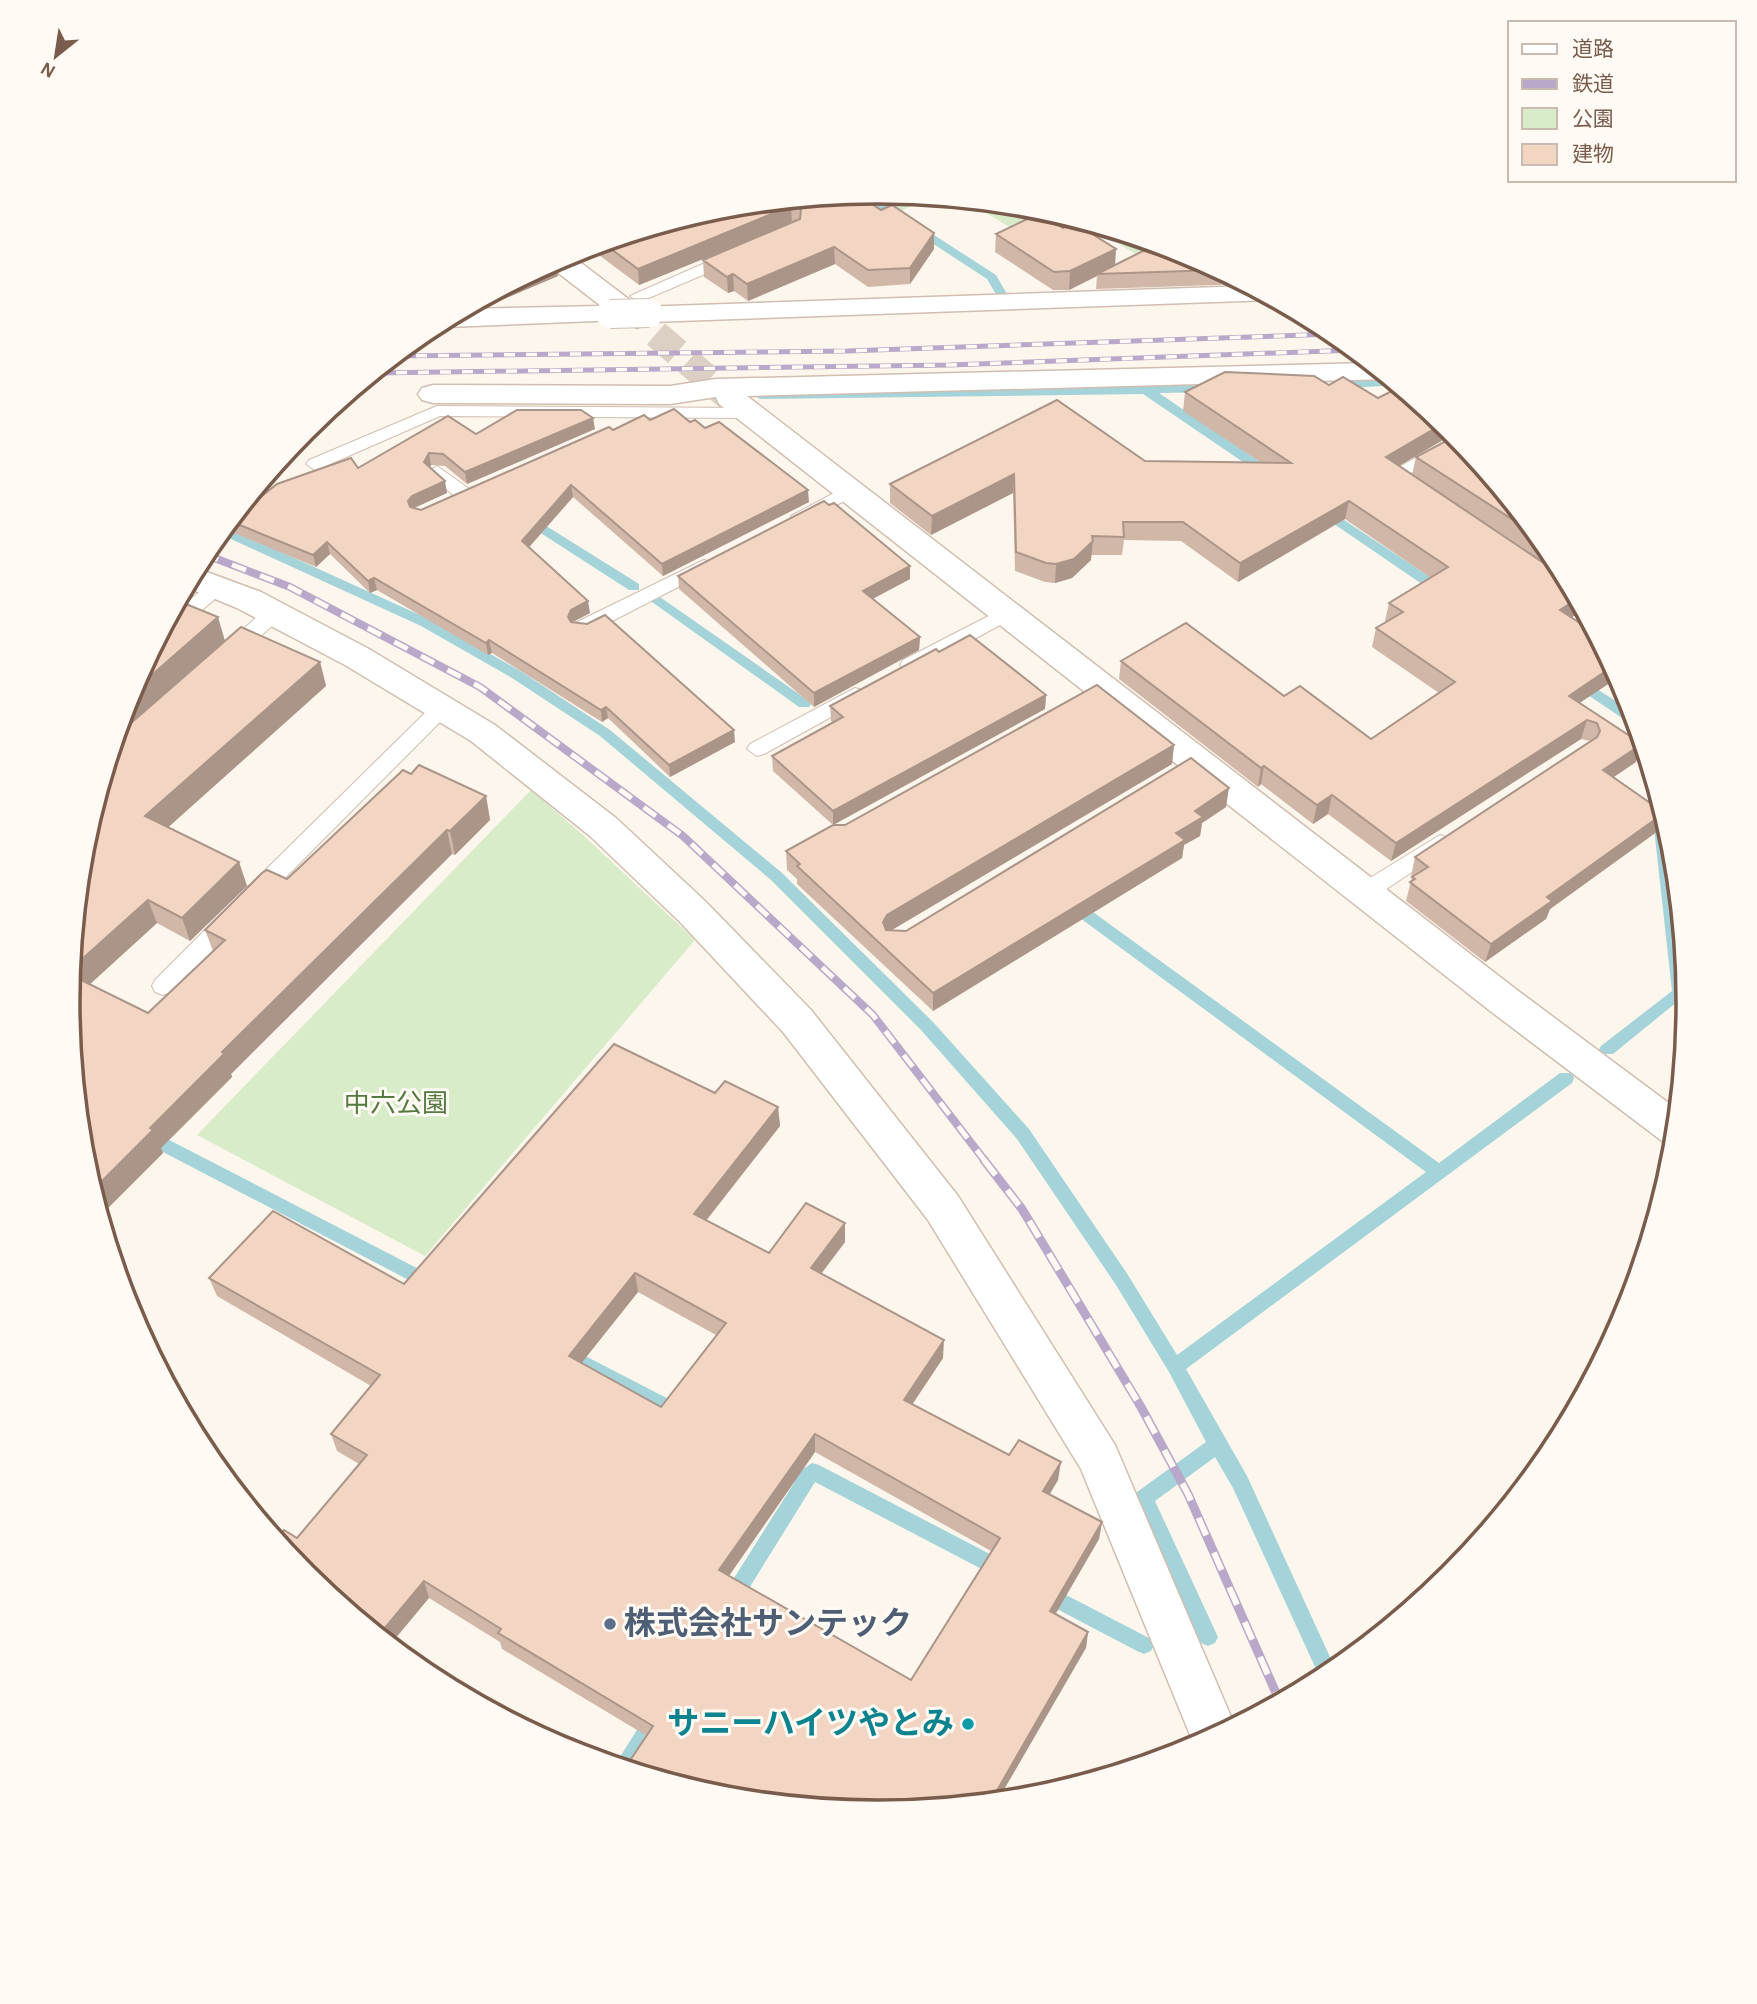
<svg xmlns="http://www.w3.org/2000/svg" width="1757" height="2004" viewBox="0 0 1757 2004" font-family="'Alegreya Sans','Noto Sans JP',sans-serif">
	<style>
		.green { fill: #d8ecc9 }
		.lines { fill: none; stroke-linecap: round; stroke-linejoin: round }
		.stream { fill: #a5d3da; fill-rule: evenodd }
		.minor-tunnel { stroke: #dcd0c4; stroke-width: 28; stroke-dasharray: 28 14; stroke-linecap: butt }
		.service-casing { stroke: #d1beb0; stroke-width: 2 }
		.minor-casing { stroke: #d1beb0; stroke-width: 3 }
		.service { fill: #fff; fill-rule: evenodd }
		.minor { fill: #fff; fill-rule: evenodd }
		.rail-far2-casing { stroke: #b9a8c9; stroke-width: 5 }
		.rail-far1-casing { stroke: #b9a8c9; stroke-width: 8 }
		.rail-casing { stroke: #b9a8c9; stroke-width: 9 }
		.rail-far2 { stroke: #fffaf3; stroke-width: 3.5; stroke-dasharray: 11; stroke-linecap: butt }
		.rail-far1 { stroke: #fffaf3; stroke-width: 5; stroke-dasharray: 15; stroke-linecap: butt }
		.rail { stroke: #fffaf3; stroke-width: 6; stroke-dasharray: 19; stroke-linecap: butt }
		.minor-bridge-casing { stroke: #d1beb0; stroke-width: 30; stroke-linecap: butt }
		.minor-bridge { stroke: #fff; stroke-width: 28 }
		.wall { fill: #d1b7a8; fill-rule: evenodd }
		.shaded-wall { fill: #aa9588 }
		.building { fill: #f3d5c3; stroke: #aa9588; stroke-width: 2; fill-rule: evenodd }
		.service-dot { fill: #5c6f8a; stroke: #fffaf3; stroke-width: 2.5 }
		.culture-dot { fill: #0f9aa8; stroke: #fffaf3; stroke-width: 2.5 }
		.labels { text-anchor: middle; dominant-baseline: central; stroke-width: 6; stroke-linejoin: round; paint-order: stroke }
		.park-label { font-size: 26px; fill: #537a41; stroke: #fffaf3 }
		.near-service-label { font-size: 32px; font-weight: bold; fill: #4e5e75; stroke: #fffaf3; text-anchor: start }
		.near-culture-label { font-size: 32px; font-weight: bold; fill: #0d838f; stroke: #fffaf3; text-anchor: end }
		.rim { fill: none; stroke: #7a5c4d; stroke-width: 3.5 }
	</style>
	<rect width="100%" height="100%" fill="#fdf6ec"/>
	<g class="green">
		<polygon points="879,192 930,197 899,212 870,193"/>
		<polygon points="965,200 1037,207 1053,212 1014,230"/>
		<polygon points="1081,221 1162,245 1139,256"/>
		<polygon points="531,790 583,835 695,940 425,1256 197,1135"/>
	</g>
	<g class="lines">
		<g class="stream">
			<polygon points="869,193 996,275 1007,294 1005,296 997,296 987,279 857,194"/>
			<polygon points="1390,379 1398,385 1334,389 1328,385 1334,381"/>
			<polygon points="1210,385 1214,386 1214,392 1159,393 1273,471 1273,477 1265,477 1143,394 760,399 754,395 760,391"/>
			<polygon points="1323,506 1448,589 1448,595 1438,595 1318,513 1317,510"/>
			<polygon points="527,514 639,584 639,590 629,590 522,521 521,518"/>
			<polygon points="226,527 431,620 522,672 610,730 781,872 933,1022 1029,1129 1128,1275 1177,1355 1426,1172 1065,907 1062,903 1065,899 1075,899 1439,1163 1560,1073 1572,1073 1574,1078 1572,1083 1186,1369 1247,1476 1336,1670 1321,1680 1233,1488 1215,1457 1155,1501 1218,1637 1215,1643 1208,1646 1201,1643 1135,1498 1137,1492 1206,1442 1169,1372 1116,1285 1017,1139 921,1030 771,880 600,736 512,678 421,626 220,534"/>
			<polygon points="657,595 809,701 811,704 809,707 799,707 652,602 652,596"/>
			<polygon points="1578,677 1633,712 1637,725 1631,724 1573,685 1571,682 1573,679"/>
			<polygon points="1656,787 1669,829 1688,993 1613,1054 1601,1054 1599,1050 1601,1046 1672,991 1650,792"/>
			<polygon points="148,1129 438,1279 441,1284 438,1289 432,1291 426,1289 142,1141 140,1136 142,1131"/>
			<polygon points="564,1345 686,1408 689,1414 686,1420 680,1422 674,1420 558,1358 555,1353 558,1348"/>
			<polygon points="781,1459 803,1469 812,1463 819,1465 1009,1564 1012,1570 1009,1576 1002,1579 995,1576 815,1482 738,1606 731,1609 724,1606 721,1600 724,1594 794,1483 774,1473 772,1467 774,1461"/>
			<polygon points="1043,1583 1151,1639 1154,1645 1151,1651 1144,1654 1137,1651 1036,1598 1033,1592 1036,1586"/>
			<polygon points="655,1709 662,1712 665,1719 634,1770 615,1765 648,1712"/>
		</g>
		<polyline class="minor-tunnel" points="656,334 730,398"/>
		<defs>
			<g id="service">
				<polygon points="732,251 738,252 738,260 644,300 638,301 630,296"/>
				<polygon points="437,406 749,408 758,413 749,418 440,416 321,468 315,470 306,464 309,460"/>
				<polygon points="1442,443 1451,449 1448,453 1407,475 1419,486 1417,490 1403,490 1385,475"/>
				<polygon points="437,466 472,491 474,495 472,499 458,499 431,476 428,472"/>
				<polygon points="849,485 856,487 858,491 856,495 807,520 793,520 791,516"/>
				<polygon points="704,560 711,562 714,566 711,570 589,633 575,633 572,628 575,623"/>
				<polygon points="217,581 224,583 227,587 224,591 167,641 157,642 170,617 210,583"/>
				<polygon points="274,607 284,613 281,618 237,657 223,657 220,652 223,647 267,608"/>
				<polygon points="1006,607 1016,613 1013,618 917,670 910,672 900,665 903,660"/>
				<polygon points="855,688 862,690 865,695 862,700 764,754 757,756 747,749 750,744"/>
				<polygon points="442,701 452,708 449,713 262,901 246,901 243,895 246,889 435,703"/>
				<polygon points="1440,835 1448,838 1451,843 1448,848 1373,898 1357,898 1354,892 1357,886"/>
				<polygon points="230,911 238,913 241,919 238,925 171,992 163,995 155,992 152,986 155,980 222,913"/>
			</g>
			<g id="minor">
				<polygon points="568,253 639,307 1249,286 1275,300 650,322 637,328 620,320 448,327 437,323 465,309 601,306 548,265"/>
				<polygon points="1371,363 1390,379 747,396 1517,990 1678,1110 1675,1146 1662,1141 1489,1010 719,404 716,397 670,404 433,403 422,400 418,394 422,388 433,385 670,386 716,379"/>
				<polygon points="196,568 261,592 369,649 495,725 616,818 705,901 811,1010 958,1196 1115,1445 1235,1726 1195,1747 1081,1469 928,1220 783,1032 679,921 590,836 471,741 345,665 237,608 186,587"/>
			</g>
		</defs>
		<use href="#service" class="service-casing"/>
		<use href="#minor" class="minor-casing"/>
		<use href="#service" class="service"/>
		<use href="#minor" class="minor"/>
		<defs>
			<g id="rail-far2">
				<polyline points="394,356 847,351 1335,334"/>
				<polyline points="374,373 950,365 1355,350"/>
			</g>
			<polyline id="rail-far1" points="204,554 290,587 480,687 683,836 873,1015 985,1161"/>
			<polyline id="rail" points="984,1160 1022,1209 1141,1407 1188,1494 1280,1702"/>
		</defs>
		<use href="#rail-far2" class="rail-far2-casing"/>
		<use href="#rail-far1" class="rail-far1-casing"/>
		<use href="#rail" class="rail-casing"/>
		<use href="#rail-far2" class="rail-far2"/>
		<use href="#rail-far1" class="rail-far1"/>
		<use href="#rail" class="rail"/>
		<defs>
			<polyline id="minor-bridge" points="610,314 649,313"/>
		</defs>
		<use href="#minor-bridge" class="minor-bridge-casing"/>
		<use href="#minor-bridge" class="minor-bridge"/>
	</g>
	<g class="wall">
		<polygon points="857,194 881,210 934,233 934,249 910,284 868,287 835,264 748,301 734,291 728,293 704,277 703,260 774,230 639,285 595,252 594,246 721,207"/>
		<polygon points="996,234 1115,265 1189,254 1245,284 1096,289 1097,276 1069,290 1053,290 995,252"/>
		<polygon points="556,260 558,276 487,306 479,306 475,303"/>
		<polygon points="1329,385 1378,398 1452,429 1454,432 1453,434 1399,466 1412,475 1416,457 1457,435 1552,552 1565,576 1459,506 1583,610 1572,617 1580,703 1636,762 1614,777 1663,812 1664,815 1658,831 1550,909 1546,919 1485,962 1406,901 1412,877 1411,876 1415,857 1590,741 1581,739 1391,861 1328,814 1313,824 1261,784 1258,787 1119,679 1121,661 1284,696 1371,739 1439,693 1372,647 1376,628 1386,622 1385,621 1389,603 1431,578 1345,519 1238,582 1181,541 1124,540 1122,555 1091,555 1091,560 1072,578 1055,583 1045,582 1015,571 1013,493 931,535 890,503 890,484 1145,461 1260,462 1183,411 1185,392"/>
		<polygon points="650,420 690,422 809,502 663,576 573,497 529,547 590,613 572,622 735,742 670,777 608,718 602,722 492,653 488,655 377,590 370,593 330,554 316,567 234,533 230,521 358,468 476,434 595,429 467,484 445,466 431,465 430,467 447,493 414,508 421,510 613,430"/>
		<polygon points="910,566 910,579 872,599 920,637 919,650 814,707 679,589 678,576"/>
		<polygon points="225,641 320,662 326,686 168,827 239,862 247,886 190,941 157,923 90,984 148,1013 213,951 205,930 287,879 411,774 486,796 490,820 455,855 452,854 231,1074 232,1077 161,1148 163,1153 101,1215 84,1160 68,1002"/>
		<polygon points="939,652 1046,695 1045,709 833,825 773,771 772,756 833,723 831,721 830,706"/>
		<polygon points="1174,745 1172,764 891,930 906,931 1226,807 1202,823 1200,836 1184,845 1182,858 933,1011 797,884 797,879 787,870 786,851 845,825"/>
		<path d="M715 1093 778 1107 780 1126 706 1221 769 1253 845 1242 821 1274 943 1358 912 1405 1058 1480 1049 1495 1102 1522 1099 1539 1055 1614 1088 1632 1086 1648 647 1736 502 1649 500 1642 429 1598 297 1538 359 1464 337 1451 331 1434 371 1386 217 1296 209 1278 404 1284ZM638 1292 716 1335 661 1407 581 1363ZM815 1452 991 1551 911 1680 729 1576Z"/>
	</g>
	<g class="shaded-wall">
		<polygon points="791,206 792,223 639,285 638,269"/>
		<polygon points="934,233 934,249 910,284 910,268"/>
		<polygon points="834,247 835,264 748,301 747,284"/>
		<polygon points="1116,249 1115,267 1097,274 1097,276 1069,290 1070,271"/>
		<polygon points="556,260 558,276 487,306 486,298"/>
		<polygon points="733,274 734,291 728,293 727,277"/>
		<polygon points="593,418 595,429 467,484 465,472"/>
		<polygon points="1444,423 1454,432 1453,434 1382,476 1386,457"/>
		<polygon points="429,453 431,465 426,474 424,462"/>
		<polygon points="1014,474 1013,493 931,535 932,516"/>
		<polygon points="445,481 447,493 414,508 411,513 408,501 412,496"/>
		<polygon points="571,485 573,497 524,553 522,541"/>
		<polygon points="808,490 809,502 663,576 662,564"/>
		<polygon points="1349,501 1345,519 1238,582 1240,563"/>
		<polygon points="1093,541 1091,560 1072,578 1055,583 1056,564"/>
		<polygon points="327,542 330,554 316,567 313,555"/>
		<polygon points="910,566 910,579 863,604 863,591"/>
		<polygon points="374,578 377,590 370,593 368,581"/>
		<polygon points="1577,599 1583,610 1555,628 1560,610"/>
		<polygon points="588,601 590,613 573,622 570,629 568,617 571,610"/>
		<polygon points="218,617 225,641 116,738 129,695"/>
		<polygon points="920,637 919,650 814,707 814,693"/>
		<polygon points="489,640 492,653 488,655 486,643"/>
		<polygon points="320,662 326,686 154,840 145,816"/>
		<polygon points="1613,666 1619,677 1563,714 1569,696"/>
		<polygon points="1046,695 1045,709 833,825 833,811"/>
		<polygon points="606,707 608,718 602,722 601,710"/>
		<polygon points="1587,720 1581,739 1391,861 1396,843"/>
		<polygon points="734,730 735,742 670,777 669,765"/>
		<polygon points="1642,744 1636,762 1597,788 1603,770"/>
		<polygon points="1174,745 1172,764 887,933 883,922 887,915"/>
		<polygon points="1264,766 1261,784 1258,787 1261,768"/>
		<polygon points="1229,788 1226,807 1202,823 1200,836 1184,845 1182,858 933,1011 933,993 1176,833 1195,811"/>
		<polygon points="1332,795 1328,814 1313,824 1317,805"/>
		<polygon points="486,796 490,820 455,855 450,831"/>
		<polygon points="1664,813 1658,831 1550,909 1546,919 1485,962 1491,944 1547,897"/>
		<polygon points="447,830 452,854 231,1074 232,1077 161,1148 163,1153 101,1215 93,1190 150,1128 222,1052"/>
		<polygon points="239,862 247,886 190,941 182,918"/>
		<polygon points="148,900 157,923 77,996 70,980 71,969"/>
		<polygon points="778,1107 780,1126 696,1233 694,1214"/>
		<polygon points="845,1223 845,1242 811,1287 811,1268"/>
		<polygon points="635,1273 638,1292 572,1375 569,1356"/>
		<polygon points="944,1340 943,1358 903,1418 904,1400"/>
		<polygon points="815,1434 815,1452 721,1587 719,1570"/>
		<polygon points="1061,1462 1058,1480 1041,1509 1043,1491"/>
		<polygon points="1102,1522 1099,1539 1048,1627 1050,1611"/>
		<polygon points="424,1581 429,1598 390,1645 379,1635"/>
		<polygon points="1088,1632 1086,1648 998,1800 991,1801"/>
	</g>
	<g class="building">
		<polygon points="857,194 881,210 892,205 934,233 910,268 868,270 834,247 747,284 733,274 727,277 703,260 800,219 801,209 791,206 638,269 603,243 721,207"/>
		<polygon points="1040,213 1063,228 1073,222 1116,249 1070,271 1054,272 996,234"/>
		<polygon points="1157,244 1189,254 1220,270 1097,274"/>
		<polygon points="1225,372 1314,376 1329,385 1343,377 1378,398 1400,387 1444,423 1386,457 1566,578 1577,599 1560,610 1595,633 1613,666 1569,696 1642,744 1603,770 1663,812 1664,813 1547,897 1552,901 1491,944 1410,882 1415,879 1412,877 1428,867 1415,857 1597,737 1600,731 1597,723 1587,720 1396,843 1332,795 1317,805 1264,766 1261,768 1121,661 1186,623 1284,696 1300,686 1371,739 1455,682 1376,628 1403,612 1389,603 1448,567 1349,501 1240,563 1183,522 1123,522 1124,537 1092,536 1093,541 1074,559 1056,564 1046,563 1016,552 1014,474 932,516 890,484 1057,400 1145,461 1291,463 1185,392"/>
		<polygon points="674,409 690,422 695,420 705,428 719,422 808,490 662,564 571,485 522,541 588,601 571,610 568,617 571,622 587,624 605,615 734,730 669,765 606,707 601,710 489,640 486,643 374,578 368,581 327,542 313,555 230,521 277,484 351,458 358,468 448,416 476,434 517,410 581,410 593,418 465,472 443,454 429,453 424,462 445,481 412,496 408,501 410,507 421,510 609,427 613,430 644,415 650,420"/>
		<polygon points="1457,435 1541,538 1416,457"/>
		<polygon points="824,501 829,505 834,503 910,566 863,591 920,637 814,693 678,576"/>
		<polygon points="181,602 218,617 129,695 176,606"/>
		<polygon points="241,627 320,662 145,816 239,862 182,918 148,900 71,969 84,844 118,730 123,730"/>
		<polygon points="970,635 1046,695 833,811 772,756 843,717 830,706 936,649 939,652"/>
		<polygon points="1097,685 1174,745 887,915 883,922 886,930 906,931 1191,758 1229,788 1195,811 1203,817 1176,833 1185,840 933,993 797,866 800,864 786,851 833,825 845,825"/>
		<polygon points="419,765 486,796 450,831 447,830 222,1052 224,1054 150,1128 153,1130 93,1190 84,1160 68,1002 71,975 148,1013 225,940 205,930 262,873 267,870 287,879 403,770 411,774"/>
		<path d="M614 1044 715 1093 725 1081 778 1107 694 1214 769 1253 806 1203 845 1223 811 1268 944 1340 904 1400 1009 1455 1019 1440 1061 1462 1043 1491 1102 1522 1050 1611 1088 1632 991 1801 878 1812 720 1797 625 1768 653 1726 498 1633 501 1629 424 1581 379 1635 305 1575 276 1539 284 1530 297 1538 367 1455 331 1434 380 1375 209 1278 273 1211 404 1284ZM635 1273 726 1323 661 1407 569 1356ZM815 1434 1000 1538 911 1680 719 1570Z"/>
	</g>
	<circle class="service-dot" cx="610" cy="1624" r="7"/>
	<circle class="culture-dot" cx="968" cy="1724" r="7"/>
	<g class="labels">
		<g class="park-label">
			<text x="396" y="1104">中六公園</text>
		</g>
		<g class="near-service-label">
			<text x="624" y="1624">株式会社サンテック</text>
		</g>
		<g class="near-culture-label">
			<text x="954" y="1724">サニーハイツやとみ</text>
		</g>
	</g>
	<path d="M0 0H1757V2004H0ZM80 1002a798 798 0 1 1 1596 0a798 798 0 1 1-1596 0Z" fill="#fffaf3" fill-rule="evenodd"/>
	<path class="rim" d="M80 1002a798 798 0 1 1 1596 0a798 798 0 1 1-1596 0Z"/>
	<rect x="1508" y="21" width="228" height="161" fill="#fffaf3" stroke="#cabbb1" stroke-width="2"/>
	<rect x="1522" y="44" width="35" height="10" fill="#ffffff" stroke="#cabbb1" stroke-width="2"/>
	<text x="1572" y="56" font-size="21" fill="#7a5c4d">道路</text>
	<rect x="1522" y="79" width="35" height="10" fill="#b9a8c9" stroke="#cabbb1" stroke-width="2"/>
	<text x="1572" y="91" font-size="21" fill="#7a5c4d">鉄道</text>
	<rect x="1522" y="108" width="35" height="21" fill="#d8ecc9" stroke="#cabbb1" stroke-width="2"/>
	<text x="1572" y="126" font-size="21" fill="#7a5c4d">公園</text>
	<rect x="1522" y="144" width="35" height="21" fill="#f3d5c3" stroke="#cabbb1" stroke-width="2"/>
	<text x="1572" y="161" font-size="21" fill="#7a5c4d">建物</text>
	<g transform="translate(56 56) rotate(210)" stroke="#fffaf3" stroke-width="5" paint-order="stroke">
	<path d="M0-5L12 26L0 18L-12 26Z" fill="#7a5c4d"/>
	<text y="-10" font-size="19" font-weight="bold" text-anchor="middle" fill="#7a5c4d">N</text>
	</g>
</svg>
